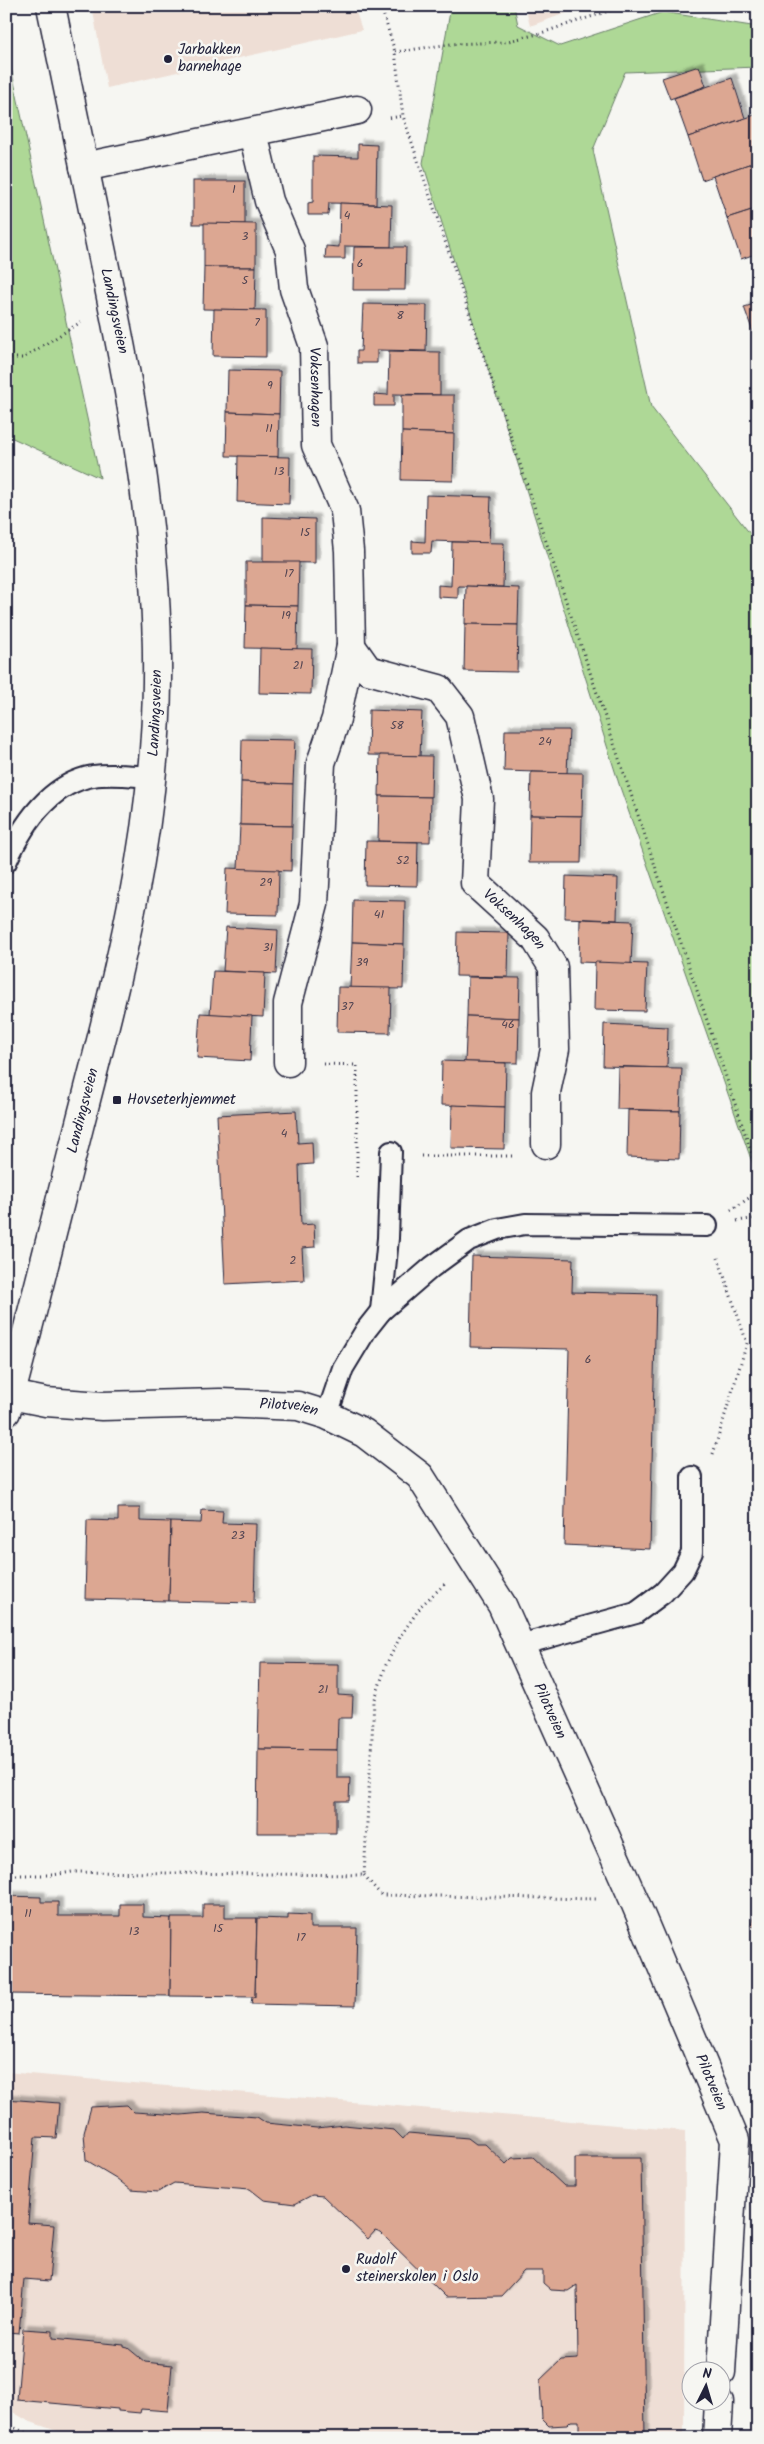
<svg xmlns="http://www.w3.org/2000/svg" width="764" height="2444" viewBox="0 0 764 2444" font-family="Kalam,sans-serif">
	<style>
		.built { fill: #eeded5 }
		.green { fill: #aed896; stroke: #687d68 }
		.building { fill: #dca792; stroke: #22223b; filter: url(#shadow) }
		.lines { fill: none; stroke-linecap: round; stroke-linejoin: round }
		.service-casing { stroke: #22223b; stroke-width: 24 }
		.minor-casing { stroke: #22223b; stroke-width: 31 }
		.tertiary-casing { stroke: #22223b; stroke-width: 31 }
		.path { stroke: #22223b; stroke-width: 3; stroke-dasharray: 1 4; stroke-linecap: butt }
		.service { stroke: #f6f6f2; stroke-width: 20 }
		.minor { stroke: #f6f6f2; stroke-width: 28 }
		.tertiary { stroke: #f6f6f2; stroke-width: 28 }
		.poi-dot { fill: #22223b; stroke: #f6f6f2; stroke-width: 2 }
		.labels { text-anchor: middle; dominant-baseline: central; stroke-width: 5; stroke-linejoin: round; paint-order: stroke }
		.number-label { font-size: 12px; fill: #504351 }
		.poi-label { font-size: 15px; fill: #22223b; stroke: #f6f6f2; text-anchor: start }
		.street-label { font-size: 15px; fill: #22223b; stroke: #f6f6f2 }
	</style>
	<defs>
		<filter id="shadow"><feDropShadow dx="4.5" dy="-4.5" stdDeviation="1" flood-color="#0004"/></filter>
	</defs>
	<rect width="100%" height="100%" fill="#f6f6f2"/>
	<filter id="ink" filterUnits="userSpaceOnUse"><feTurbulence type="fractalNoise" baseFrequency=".02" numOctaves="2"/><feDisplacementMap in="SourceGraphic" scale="10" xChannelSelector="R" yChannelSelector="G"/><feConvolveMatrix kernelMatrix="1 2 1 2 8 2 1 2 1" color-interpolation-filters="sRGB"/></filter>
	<g filter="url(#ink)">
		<g class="built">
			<polygon points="92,6 354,6 362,30 107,88"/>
			<polygon points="525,6 586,6 530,26"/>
			<polygon points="6,2072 685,2131 684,2438 77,2438 28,2421 6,2408"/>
		</g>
		<g class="green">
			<polygon points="451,6 514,6 518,25 560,46 663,12 758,27 758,67 625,72 593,150 651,407 758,544 758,1179 620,787 423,163"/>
			<polygon points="6,45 100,478 6,435"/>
		</g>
		<g class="building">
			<polygon points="699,66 706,86 670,99 662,78"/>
			<polygon points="732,78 745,118 688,137 674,98"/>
			<polygon points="758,114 758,146 755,147 758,161 702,180 688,137"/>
			<polygon points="358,144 377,145 376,204 329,203 328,215 308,215 308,203 313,202 313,156 358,157"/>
			<polygon points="758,161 758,208 727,218 713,176"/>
			<rect x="193" y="181" width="52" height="43"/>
			<polygon points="340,203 392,205 391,247 345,246 345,259 325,259 326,246 339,247"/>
			<polygon points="758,208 758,253 741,259 727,218"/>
			<polygon points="204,223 256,224 256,267 204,267"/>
			<polygon points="354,247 406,247 405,290 353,290"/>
			<polygon points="204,267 256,267 255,310 203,309"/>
			<polygon points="758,303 758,346 744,307"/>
			<polygon points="363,304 427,305 426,351 377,350 377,363 357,363 357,351 361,351"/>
			<polygon points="214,309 266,310 266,357 213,356"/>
			<polygon points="389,351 440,352 440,395 394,394 394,406 374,406 374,394 388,395"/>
			<polygon points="228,370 280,371 279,414 227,412"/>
			<polygon points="402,395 454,395 454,434 402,432"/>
			<polygon points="227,412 279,414 278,457 226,456"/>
			<polygon points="402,432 454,434 453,481 401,480"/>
			<polygon points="238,456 290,457 289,504 237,502"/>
			<polygon points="426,495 491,497 489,543 432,541 431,553 412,553 412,541 425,542"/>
			<polygon points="263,517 315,519 315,563 263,562"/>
			<polygon points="452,542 504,543 503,587 458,586 458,598 438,597 438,585 451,586"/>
			<polygon points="246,562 299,562 298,606 246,605"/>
			<polygon points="466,586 519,588 518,625 465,624"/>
			<polygon points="246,605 298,606 297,649 245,648"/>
			<polygon points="465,624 518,625 517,672 464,671"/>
			<polygon points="260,648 312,649 311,694 259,693"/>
			<polygon points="369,710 422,712 420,756 368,755"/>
			<polygon points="505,730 569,730 567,773 504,771"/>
			<polygon points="242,739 295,740 293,784 241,782"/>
			<polygon points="380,755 432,756 431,797 379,796"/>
			<polygon points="531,772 583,773 582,816 530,815"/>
			<polygon points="241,782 293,784 292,826 240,825"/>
			<polygon points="379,796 431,797 430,842 378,841"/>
			<polygon points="530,815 582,816 581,863 529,863"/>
			<polygon points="240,825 292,826 291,871 238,869"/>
			<polygon points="366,841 418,842 417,886 365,885"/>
			<polygon points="227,868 279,870 278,915 225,914"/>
			<polygon points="566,876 618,878 617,920 565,918"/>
			<polygon points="353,900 405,901 404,944 352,942"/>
			<polygon points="580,919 633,921 631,964 579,962"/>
			<polygon points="226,927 278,930 276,974 223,971"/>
			<polygon points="457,932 509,933 508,977 456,976"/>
			<polygon points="352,942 404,944 403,989 350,988"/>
			<polygon points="595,962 647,964 645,1011 594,1010"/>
			<polygon points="213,971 265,973 263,1017 210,1014"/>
			<polygon points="468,977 520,978 519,1018 467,1016"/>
			<polygon points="338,987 391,988 390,1033 337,1032"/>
			<polygon points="200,1013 252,1016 250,1061 197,1058"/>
			<polygon points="467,1016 519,1018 518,1063 465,1062"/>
			<polygon points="604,1024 668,1027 667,1068 603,1066"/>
			<polygon points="442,1061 506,1063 505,1107 441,1105"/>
			<polygon points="618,1067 682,1068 680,1111 617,1109"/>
			<polygon points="452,1105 505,1107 504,1149 451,1148"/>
			<polygon points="628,1110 680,1111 679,1159 627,1157"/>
			<polygon points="296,1111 298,1143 312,1142 313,1164 299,1165 301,1225 314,1224 315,1247 302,1248 304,1280 225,1284 217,1115"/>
			<polygon points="472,1256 573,1259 572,1292 656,1294 650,1549 564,1545 569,1349 470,1347"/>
			<polygon points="118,1508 140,1508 140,1521 171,1522 169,1601 85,1599 87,1520 118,1521"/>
			<polygon points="202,1510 223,1511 222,1523 256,1524 254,1603 169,1601 171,1522 201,1523"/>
			<polygon points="260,1663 338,1664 338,1695 353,1696 352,1718 338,1718 337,1750 258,1749"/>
			<polygon points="258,1749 337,1750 337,1778 350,1778 349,1801 336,1801 336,1833 257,1833"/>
			<polygon points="6,1896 41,1897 41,1902 58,1902 58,1916 120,1916 120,1904 143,1904 143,1917 171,1918 170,1996 6,1994"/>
			<polygon points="757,1900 758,1900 758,1928 751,1926"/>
			<polygon points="203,1904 225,1904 225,1918 257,1918 255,1997 170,1996 171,1918 203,1918"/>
			<polygon points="288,1914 310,1915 310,1928 357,1928 355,2006 251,2004 252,1997 255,1997 257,1918 288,1919"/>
			<polygon points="6,2099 59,2103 56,2138 35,2137 28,2223 54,2225 49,2281 24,2279 19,2333 6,2332"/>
			<polygon points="127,2105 134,2112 181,2115 203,2113 257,2117 266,2123 317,2128 344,2125 394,2130 403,2139 408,2133 468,2138 476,2144 485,2144 506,2164 512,2158 533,2157 564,2186 575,2186 575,2158 641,2158 645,2438 579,2438 579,2421 571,2421 567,2425 549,2426 542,2419 540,2380 561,2360 578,2359 577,2285 568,2291 551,2290 543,2283 543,2271 524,2271 501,2296 446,2297 381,2233 375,2231 368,2239 323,2196 312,2195 295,2204 264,2200 250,2189 174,2183 158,2192 131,2190 116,2178 86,2160 84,2133 91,2107"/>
			<polygon points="23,2329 53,2331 53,2338 124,2345 124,2347 128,2348 145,2362 172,2365 168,2411 141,2409 140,2413 118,2411 118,2409 17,2400"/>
		</g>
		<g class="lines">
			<defs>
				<g id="service">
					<path d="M6 862C23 824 49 784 93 776 112 773 133 776 151 777"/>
					<polyline points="381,1311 388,1238 391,1152"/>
					<polyline points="327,1415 343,1368 366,1330 381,1311 432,1267 469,1240 497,1229 525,1224 707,1226"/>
					<polyline points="520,1645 636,1613 663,1593 683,1571 692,1552 692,1477"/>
				</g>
				<g id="minor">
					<path id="s1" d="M253 133 269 201 290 250 294 289 314 346 316 445 345 511 349 551 351 646 336 719 321 763 314 904 288 1003V1062"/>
					<polyline points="84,167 357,110"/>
					<path id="s2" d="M351 646 368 670 439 689 460 716 479 799 475 883 535 938 553 967 555 1049 546 1092V1144"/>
					<path id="s3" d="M11 1395 46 1402 102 1406 220 1403 298 1406 327 1415 364 1433 420 1476 502 1605 634 1900 735 2140 721 2372"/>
					<polyline points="717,2438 719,2402"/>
				</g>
				<g id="tertiary">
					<path id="s4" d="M6 1412C32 1315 56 1217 81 1119 118 976 156 830 157 681 159 536 131 394 102 253 85 171 68 89 51 6"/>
				</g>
			</defs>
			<use href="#service" class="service-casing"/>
			<use href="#minor" class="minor-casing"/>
			<use href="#tertiary" class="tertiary-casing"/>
			<g class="path">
				<polyline points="381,6 395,52 403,116 758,1172"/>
				<polyline points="715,6 758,8"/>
				<polyline points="395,52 451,44 504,42 538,34 624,6"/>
				<polyline points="390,118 403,116"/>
				<polyline points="6,358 23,358 81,322"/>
				<polyline points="323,1064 357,1065 357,1177"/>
				<polyline points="421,1156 515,1156"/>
				<polyline points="731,1210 758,1192"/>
				<polyline points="737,1221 758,1218"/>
				<polyline points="713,1454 747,1343 717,1255"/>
				<polyline points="6,1875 52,1875 72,1872 364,1875 374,1702 386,1665 401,1635 422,1605 446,1583"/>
				<polyline points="364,1875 381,1895 597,1899"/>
				<polyline points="6,2424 38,2438"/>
			</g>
			<use href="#service" class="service"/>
			<use href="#minor" class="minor"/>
			<use href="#tertiary" class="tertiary"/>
		</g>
	</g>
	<g class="poi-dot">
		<circle cx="168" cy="59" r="5"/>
		<rect x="112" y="1095" width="10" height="10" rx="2.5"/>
		<circle cx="346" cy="2269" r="5"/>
	</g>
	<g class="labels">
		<g class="number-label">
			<text x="234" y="189">1</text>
			<text x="347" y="215">4</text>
			<text x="245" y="236">3</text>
			<text x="360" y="263">6</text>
			<text x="245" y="280">5</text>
			<text x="400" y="315">8</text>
			<text x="257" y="322">7</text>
			<text x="270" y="385">9</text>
			<text x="269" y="428">11</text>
			<text x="279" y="471">13</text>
			<text x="305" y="532">15</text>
			<text x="289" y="573">17</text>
			<text x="286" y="615">19</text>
			<text x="298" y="665">21</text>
			<text x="397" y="725">58</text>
			<text x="545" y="741">24</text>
			<text x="403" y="860">52</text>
			<text x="266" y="882">29</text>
			<text x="379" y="914">41</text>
			<text x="268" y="947">31</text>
			<text x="362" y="962">39</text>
			<text x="347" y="1006">37</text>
			<text x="508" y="1024">46</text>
			<text x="284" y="1133">4</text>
			<text x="293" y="1260">2</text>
			<text x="588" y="1359">6</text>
			<text x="238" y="1535">23</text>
			<text x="323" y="1689">21</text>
			<text x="28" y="1913">11</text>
			<text x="218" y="1928">15</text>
			<text x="134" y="1931">13</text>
			<text x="301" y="1937">17</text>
		</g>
		<g class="poi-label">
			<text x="178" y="50">Jarbakken<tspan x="178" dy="17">barnehage</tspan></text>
			<text x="127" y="1100">Hovseterhjemmet</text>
			<text x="356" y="2260">Rudolf<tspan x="356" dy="17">steinerskolen i Oslo</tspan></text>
		</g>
		<g class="street-label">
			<text transform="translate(114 311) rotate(78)">Landingsveien</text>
			<text stroke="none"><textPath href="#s1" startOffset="264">Voksenhagen</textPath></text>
			<text stroke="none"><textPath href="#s4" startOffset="716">Landingsveien</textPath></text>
			<text stroke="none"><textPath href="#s2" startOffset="360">Voksenhagen</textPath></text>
			<text stroke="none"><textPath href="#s4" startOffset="311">Landingsveien</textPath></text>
			<text stroke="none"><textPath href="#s3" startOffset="279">Pilotveien</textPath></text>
			<text stroke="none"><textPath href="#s3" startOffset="699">Pilotveien</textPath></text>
			<text stroke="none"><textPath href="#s3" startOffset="1104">Pilotveien</textPath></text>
		</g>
	</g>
	<rect width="764" height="2444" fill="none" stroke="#f6f6f2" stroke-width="25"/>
	<rect x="12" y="12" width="739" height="2419" fill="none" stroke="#22223b" stroke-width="2" filter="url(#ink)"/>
	<g transform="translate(706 2386) rotate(5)"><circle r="24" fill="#f6f6f2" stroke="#a1a1a9"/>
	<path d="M0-4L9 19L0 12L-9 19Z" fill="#22223b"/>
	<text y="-8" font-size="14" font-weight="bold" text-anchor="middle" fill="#22223b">N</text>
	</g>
</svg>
